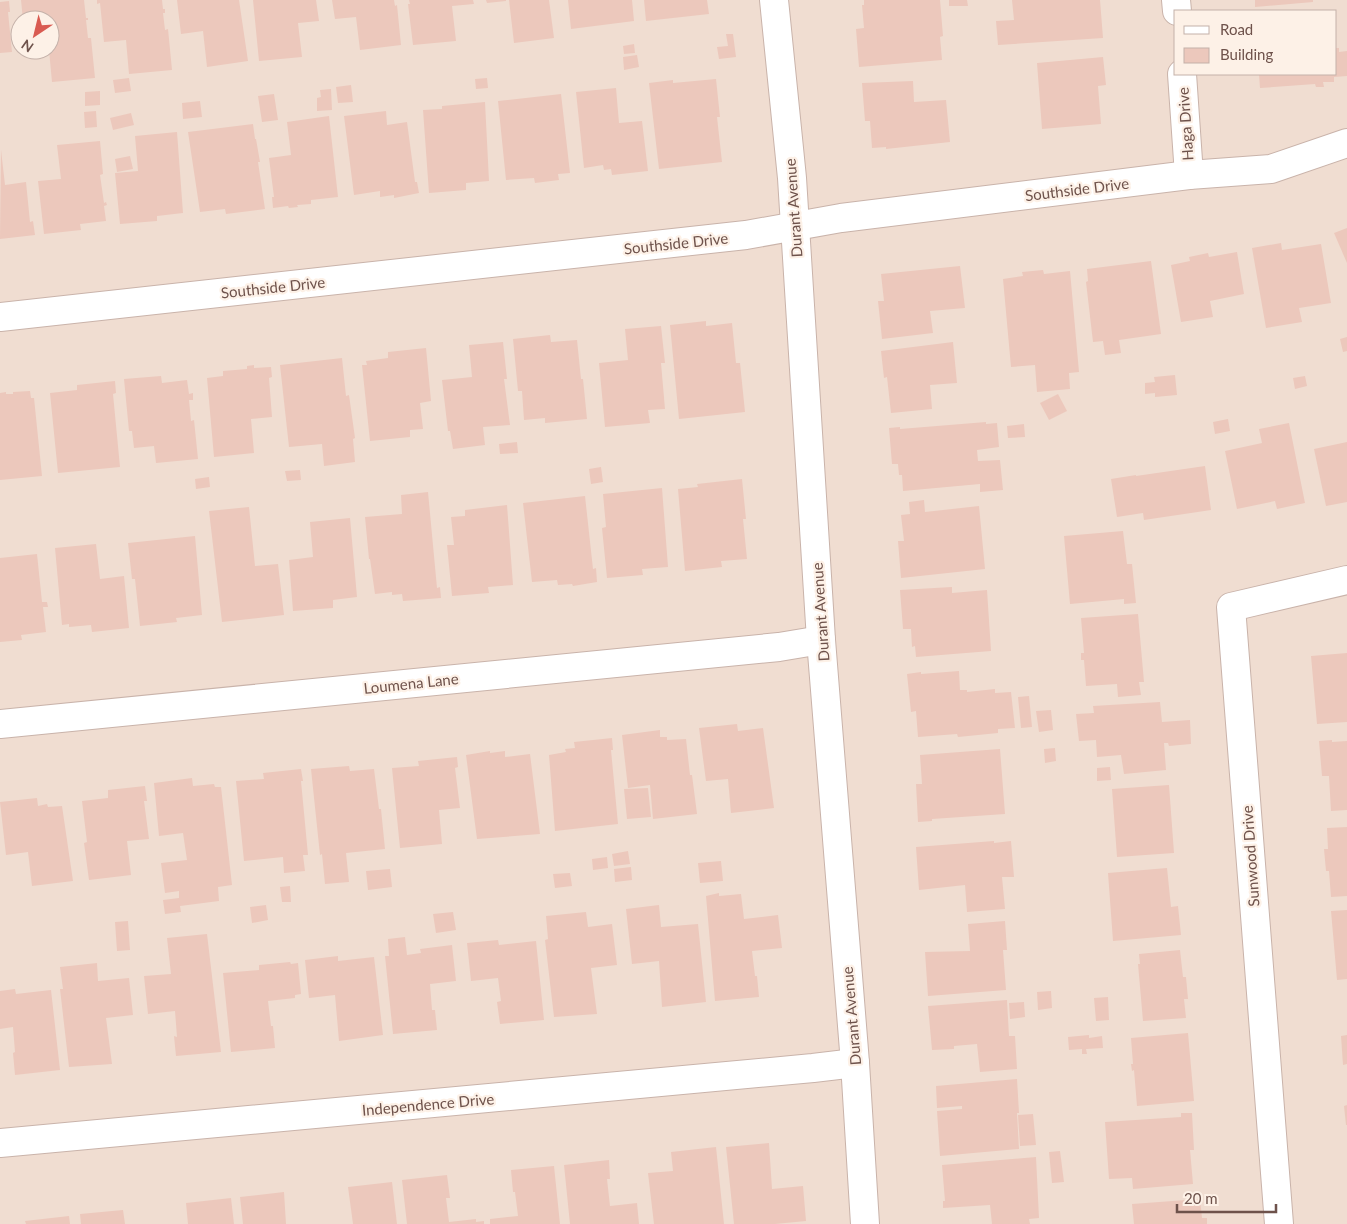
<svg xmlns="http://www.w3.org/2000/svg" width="1347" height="1224" viewBox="0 0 1347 1224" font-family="Lato,sans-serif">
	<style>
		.residential { fill: #f0ddd1; fill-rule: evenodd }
		.building { fill: #ecc8bc }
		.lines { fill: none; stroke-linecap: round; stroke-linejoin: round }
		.minor-casing { stroke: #c9b3aa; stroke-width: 30 }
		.minor { stroke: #fff; stroke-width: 28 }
		.labels { text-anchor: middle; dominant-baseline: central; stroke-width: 4.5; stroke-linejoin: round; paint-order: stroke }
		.street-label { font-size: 15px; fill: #6e524b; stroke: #fdf1e7 }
	</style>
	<rect width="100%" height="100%" fill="#faede2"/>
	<path class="residential" d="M0 0H1347V1224H0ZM1176 11H1336V74H1176ZM20 20H50V50H20Z"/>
	<g class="building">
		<polygon points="21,0 84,0 86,18 88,18 88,20 86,20 88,38 91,38 95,78 52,82 49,50 50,20 23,20"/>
		<polygon points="97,0 162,0 163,9 165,9 165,13 163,13 165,30 168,29 172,70 129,74 126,40 104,42 100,3 97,4"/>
		<polygon points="177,0 239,0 248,61 207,67 203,31 181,34"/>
		<polygon points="253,0 316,0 319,21 298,23 302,57 259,61"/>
		<polygon points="332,0 394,0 395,6 397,5 401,45 360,50 356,17 335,19"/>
		<polygon points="409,0 473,0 474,4 452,6 456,41 413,45 408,4 410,4"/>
		<polygon points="486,0 506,0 506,1 487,3"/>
		<polygon points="509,0 549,0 554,38 514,43"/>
		<polygon points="568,0 632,0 634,21 571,29"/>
		<polygon points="644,0 707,0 709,14 646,21"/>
		<polygon points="864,0 940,0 943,36 940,37 942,60 859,67 856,29 864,28 862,5 864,5"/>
		<polygon points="949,0 967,0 968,6 949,6"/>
		<polygon points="1012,0 1100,0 1103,38 998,45 996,21 1014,20"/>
		<polygon points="1255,0 1313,0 1313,2 1255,7"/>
		<polygon points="9,1 10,12 8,12 12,52 0,53 0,2"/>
		<polygon points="726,34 733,34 736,57 719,59 717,47 728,46"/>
		<polygon points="634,44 635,53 624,54 623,46"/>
		<polygon points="1336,48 1339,48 1339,52 1347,51 1347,76 1334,77 1334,82 1323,82 1324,87 1316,87 1315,84 1260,88 1259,74 1336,74"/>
		<polygon points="637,55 639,67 624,70 623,57"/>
		<polygon points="1103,57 1106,85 1098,86 1101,124 1042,129 1037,63"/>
		<polygon points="129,78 131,91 115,93 113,80"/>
		<polygon points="487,78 488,88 476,89 475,79"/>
		<polygon points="716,79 720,117 717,117 722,162 659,169 649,83 673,80 673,83"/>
		<polygon points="913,81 914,102 946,100 950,142 886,149 886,147 872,148 870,121 865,121 862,83"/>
		<polygon points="351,85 353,102 338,103 336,87"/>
		<polygon points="616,88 619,123 642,121 648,171 612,175 611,169 604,170 603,165 584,168 576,92"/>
		<polygon points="331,89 332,110 317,111 317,98 321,97 320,90"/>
		<polygon points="100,91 100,105 85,106 85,92"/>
		<polygon points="274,94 278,120 262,122 258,96"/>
		<polygon points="561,94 570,173 558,174 559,180 535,183 534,178 506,180 498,101"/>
		<polygon points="200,101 202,117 183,119 182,103"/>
		<polygon points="485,102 489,181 466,183 466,190 429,193 423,110 442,109 442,106"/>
		<polygon points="96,111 97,127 85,128 84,112"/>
		<polygon points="386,111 387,125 407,122 415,182 417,182 419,193 394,198 394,195 380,197 380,191 354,195 344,116"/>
		<polygon points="131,113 134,125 113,130 110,118"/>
		<polygon points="329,116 338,197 311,200 311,204 297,205 298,207 289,208 288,206 273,208 272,197 274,197 269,158 291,155 287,122"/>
		<polygon points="253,124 255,139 256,139 260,162 258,162 265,209 226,214 225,209 200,212 188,132"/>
		<polygon points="177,132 183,213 157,216 157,221 120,224 115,173 138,171 135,136"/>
		<polygon points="100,141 103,174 100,175 104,203 106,202 107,205 104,206 106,221 80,224 81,230 44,234 38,181 61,179 57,145"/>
		<polygon points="1,150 5,185 26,182 30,222 33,221 35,235 0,239"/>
		<polygon points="130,156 133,169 117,172 115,159"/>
		<polygon points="1347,228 1347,263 1334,233"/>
		<polygon points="1281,243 1282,250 1321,244 1331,303 1299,308 1302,322 1266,328 1252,248"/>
		<polygon points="1237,252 1244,294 1210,301 1213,317 1181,322 1171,265 1190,261 1189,257 1208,253 1209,257"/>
		<polygon points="1151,261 1161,334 1119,340 1121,353 1105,355 1103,341 1093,342 1086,282 1088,281 1087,269"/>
		<polygon points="960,266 965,308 930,311 933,333 882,339 878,301 884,301 881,274"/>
		<polygon points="1043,270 1044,274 1070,271 1079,372 1069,373 1070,389 1037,392 1035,365 1011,367 1003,279 1023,276 1022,272"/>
		<polygon points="706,321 706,326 732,323 736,363 740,363 745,412 679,419 670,325"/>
		<polygon points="661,326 665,363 661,363 665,409 648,410 650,423 605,427 599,363 628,360 625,329"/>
		<polygon points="550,335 551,342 577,340 581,379 583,379 587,419 545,423 545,418 524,420 522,391 518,391 513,339"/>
		<polygon points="1347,337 1347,351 1343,352 1340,339"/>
		<polygon points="503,342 507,379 504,379 510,425 483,427 485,445 453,449 450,431 448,431 442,380 472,377 469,345"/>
		<polygon points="953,342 957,383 930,385 932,409 891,413 887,377 884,378 881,351"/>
		<polygon points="426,348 431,401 420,403 423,429 410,430 410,437 370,441 362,365 367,365 366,361 388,358 388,352"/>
		<polygon points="342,358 346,396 349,395 355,438 353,439 355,462 324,466 322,444 289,447 280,365"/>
		<polygon points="254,365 254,368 271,367 272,377 269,378 272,417 251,419 254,453 214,457 207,378 223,376 223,371 247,369 247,366"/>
		<polygon points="1175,375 1177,395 1155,397 1155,393 1145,394 1145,383 1155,382 1154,377"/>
		<polygon points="161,376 162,383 187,380 189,394 193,393 193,400 189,400 191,421 194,420 198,459 156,463 154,446 134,448 132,431 129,431 124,379"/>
		<polygon points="1305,376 1307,386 1295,389 1293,378"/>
		<polygon points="115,381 116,393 113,394 120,467 58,473 50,393 77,390 77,385"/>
		<polygon points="30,391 31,398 34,398 42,476 0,480 0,393 6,392 6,394 13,394 13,392"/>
		<polygon points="1058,394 1067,411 1049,420 1040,403"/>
		<polygon points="1228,419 1230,431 1215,434 1213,422"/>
		<polygon points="986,422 986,424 997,423 999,447 977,450 978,461 1000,460 1003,490 980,492 980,484 903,491 902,475 899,475 898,464 892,464 889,428 900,427 900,429"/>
		<polygon points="1289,423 1305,503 1277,509 1275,501 1237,509 1225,451 1262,443 1259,429"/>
		<polygon points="1024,424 1025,437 1008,438 1007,426"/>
		<polygon points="517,442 518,453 500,454 499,444"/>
		<polygon points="1347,442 1347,502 1326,506 1314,449"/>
		<polygon points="1205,466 1211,510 1144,520 1143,513 1117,517 1111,479 1136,475 1136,476"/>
		<polygon points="601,467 603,482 591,484 589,469"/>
		<polygon points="300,470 301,480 287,481 285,471"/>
		<polygon points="209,477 210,487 196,489 195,479"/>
		<polygon points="742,479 746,519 743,519 747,559 721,561 722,567 685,571 678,489 698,487 697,484"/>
		<polygon points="662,488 668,567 642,569 643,575 607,578 602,528 606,527 603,494"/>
		<polygon points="428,492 437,588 440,587 441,598 403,601 402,594 392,595 392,592 375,594 370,559 369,559 365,517 402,514 401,495"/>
		<polygon points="585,496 593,569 596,568 597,582 573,586 572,584 558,585 557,580 532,582 523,503"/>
		<polygon points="924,500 925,512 979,506 985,569 901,578 898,541 904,541 901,515 910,514 909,502"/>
		<polygon points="507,505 513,585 488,587 489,593 452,596 447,545 454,545 451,517 465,516 465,510"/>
		<polygon points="249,507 255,566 278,564 284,615 222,622 209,511"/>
		<polygon points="350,518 357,597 333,600 333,608 293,611 289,560 313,557 310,522"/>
		<polygon points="1123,531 1127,564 1132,564 1136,603 1124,604 1124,599 1070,604 1064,536"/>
		<polygon points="195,536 202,615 176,618 177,622 140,626 135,579 132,579 128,543"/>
		<polygon points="96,544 100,579 124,576 129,628 92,632 91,625 69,627 69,624 62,625 55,548"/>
		<polygon points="37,554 42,602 47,602 48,607 43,607 46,632 21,635 22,640 0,642 0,558"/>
		<polygon points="952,587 952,593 987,590 991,651 916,657 915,646 912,647 911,629 903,629 900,590"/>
		<polygon points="1138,614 1144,682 1139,682 1141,695 1118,697 1117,684 1086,686 1084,660 1081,660 1081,653 1084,653 1081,618"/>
		<polygon points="1347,653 1347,722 1317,724 1311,656"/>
		<polygon points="959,671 960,690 967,690 967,692 995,689 995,693 1011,692 1015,728 998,729 998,733 958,737 957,734 918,737 916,711 911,712 907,674 921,672 921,674"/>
		<polygon points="1029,696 1032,727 1021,728 1018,697"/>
		<polygon points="1160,702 1162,722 1190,720 1191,744 1169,746 1168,743 1164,743 1166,770 1124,774 1121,755 1097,757 1096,740 1079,741 1076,714 1094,713 1093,706"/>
		<polygon points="1051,710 1053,730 1039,732 1036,711"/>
		<polygon points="737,724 738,731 763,728 774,808 731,813 728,779 706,781 699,728"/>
		<polygon points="660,730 660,737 667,737 667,740 686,739 690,775 692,775 697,814 653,819 650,785 628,788 622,735"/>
		<polygon points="612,738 613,750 611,750 618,824 555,831 549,755 566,752 565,749 575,748 574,742"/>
		<polygon points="1332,740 1332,742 1347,741 1347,810 1331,811 1329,776 1322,776 1319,741"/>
		<polygon points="1055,748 1056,761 1045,763 1044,749"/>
		<polygon points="1000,749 1005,814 932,819 932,821 918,822 916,784 922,784 920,755"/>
		<polygon points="490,751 490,753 505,751 505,757 530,754 540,834 477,839 466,755"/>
		<polygon points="457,757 458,767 455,768 460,808 439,810 442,844 400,848 392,768 419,766 418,761"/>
		<polygon points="349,766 350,771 374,769 379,809 381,809 385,849 346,853 349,882 325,884 322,854 320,855 311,769"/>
		<polygon points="1110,767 1111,780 1097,781 1097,768"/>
		<polygon points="301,769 303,781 301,781 308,855 303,855 305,871 284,873 283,857 244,861 236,781 264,779 263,773"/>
		<polygon points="192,778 193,786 214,784 215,787 221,787 232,885 218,887 219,901 180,906 181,912 165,914 163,900 179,898 179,891 165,893 161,863 187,860 183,833 159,836 154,783"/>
		<polygon points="1169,785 1174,853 1117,857 1112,789"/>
		<polygon points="145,786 147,801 144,801 149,839 127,841 131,875 89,880 84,843 87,842 82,801 108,798 108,790"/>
		<polygon points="648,788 651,817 627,819 624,789"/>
		<polygon points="37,798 38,806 47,804 48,807 62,806 73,881 32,886 28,852 6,855 0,802"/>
		<polygon points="1347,827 1347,896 1331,897 1329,871 1326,871 1324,849 1328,849 1327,828"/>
		<polygon points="994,841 994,843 1011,841 1014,877 1002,877 1005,909 967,912 965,885 919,890 916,847"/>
		<polygon points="628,851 630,864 614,866 612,854"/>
		<polygon points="607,857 608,868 593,870 592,859"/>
		<polygon points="721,861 723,881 700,883 698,863"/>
		<polygon points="631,867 632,880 615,882 614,869"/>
		<polygon points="1167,868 1171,907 1178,906 1181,935 1113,941 1108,873"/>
		<polygon points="390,869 392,887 368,890 366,871"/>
		<polygon points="570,873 572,886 555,888 553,874"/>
		<polygon points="290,886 291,902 282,902 280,887"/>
		<polygon points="719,893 719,896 741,894 744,919 778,915 782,948 752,951 755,976 757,976 759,997 715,1001 706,896"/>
		<polygon points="266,905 268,920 252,923 250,907"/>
		<polygon points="659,905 661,927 698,924 706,1002 662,1007 659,961 632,964 626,909"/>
		<polygon points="1347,910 1347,979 1337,980 1331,911"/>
		<polygon points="453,912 456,930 436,933 433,914"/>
		<polygon points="586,912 588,927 612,924 617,965 591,968 597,1014 554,1017 545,940 548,939 546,916"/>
		<polygon points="128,921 130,950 117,951 115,922"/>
		<polygon points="1005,921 1007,950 1003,950 1006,990 928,996 925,952 970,951 968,924"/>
		<polygon points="207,934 221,1052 176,1056 174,1036 177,1037 175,1011 148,1014 144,976 171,974 167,938"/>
		<polygon points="405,937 407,955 421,953 420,949 452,945 456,981 430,984 432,1010 435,1010 437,1030 393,1034 385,956 389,956 388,939"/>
		<polygon points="498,940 499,945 536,941 544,1020 500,1024 497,1002 501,1001 498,978 471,981 467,943"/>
		<polygon points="1180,950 1183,977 1186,977 1188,999 1184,999 1186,1018 1143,1021 1138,964 1140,964 1139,954"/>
		<polygon points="338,956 338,961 374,957 383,1035 339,1041 335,995 309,998 305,960"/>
		<polygon points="290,962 291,964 298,963 301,994 295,995 295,998 268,1001 271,1026 273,1026 275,1048 231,1052 223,973 259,970 259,965"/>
		<polygon points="97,963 98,981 129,978 133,1015 106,1018 112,1064 69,1067 60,989 63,989 60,967"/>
		<polygon points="15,989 16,994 51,990 60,1070 15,1075 13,1053 15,1052 13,1027 0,1029 0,991"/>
		<polygon points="1051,991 1052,1008 1038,1010 1037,992"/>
		<polygon points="1108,997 1109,1020 1096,1021 1094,998"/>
		<polygon points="1007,1000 1009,1036 1015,1036 1017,1069 980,1072 977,1044 954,1046 954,1049 932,1050 928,1006"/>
		<polygon points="1024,1002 1025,1017 1010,1019 1009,1003"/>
		<polygon points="1188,1033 1194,1101 1137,1106 1134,1070 1132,1071 1131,1064 1133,1064 1131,1038"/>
		<polygon points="1089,1035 1089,1038 1102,1036 1103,1048 1086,1049 1087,1054 1082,1054 1082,1049 1069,1050 1068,1037"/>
		<polygon points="1347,1035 1347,1064 1343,1065 1341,1036"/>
		<polygon points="1017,1079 1019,1113 1017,1113 1019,1149 940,1156 937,1111 962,1109 962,1106 937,1108 936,1086"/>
		<polygon points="1347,1105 1347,1125 1346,1125 1344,1106"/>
		<polygon points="1181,1113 1192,1113 1194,1150 1190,1150 1193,1184 1133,1189 1132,1178 1109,1179 1105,1122 1181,1117"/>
		<polygon points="1033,1114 1036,1145 1020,1146 1018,1115"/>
		<polygon points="769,1143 772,1189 803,1186 806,1221 775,1224 734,1224 726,1147"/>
		<polygon points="716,1147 724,1224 654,1224 648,1173 673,1171 671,1152"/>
		<polygon points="1060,1151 1064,1182 1052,1183 1049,1152"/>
		<polygon points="1036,1157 1039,1218 1029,1219 1030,1224 992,1224 990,1205 943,1208 943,1201 945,1201 942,1165"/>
		<polygon points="609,1160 610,1179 607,1179 610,1206 637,1203 639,1224 570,1224 564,1165"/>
		<polygon points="554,1166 560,1224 490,1224 490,1219 518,1216 515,1192 513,1192 511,1170"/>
		<polygon points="447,1175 450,1198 446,1198 449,1222 476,1219 476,1222 484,1221 484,1224 407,1224 402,1180"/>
		<polygon points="392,1182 397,1224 353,1224 348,1187"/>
		<polygon points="284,1192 286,1224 243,1224 240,1197"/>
		<polygon points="231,1198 234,1224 188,1224 186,1203"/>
		<polygon points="1200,1199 1202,1218 1207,1218 1207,1224 1134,1224 1132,1204"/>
		<polygon points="123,1210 125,1224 81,1224 80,1214"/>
		<polygon points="69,1216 70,1224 26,1224 25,1221"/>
	</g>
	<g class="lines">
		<defs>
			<g id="minor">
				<polyline points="774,0 792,178 821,640 855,1063 865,1224"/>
				<polyline points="1176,0 1177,11"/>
				<polyline points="1182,74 1189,175"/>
				<polyline points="0,317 746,235 841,218 1189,175 1271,169 1347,143"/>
				<polyline points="0,724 779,647 821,640"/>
				<polyline points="0,1143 813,1068 855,1063"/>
				<polyline points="1279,1224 1231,607 1347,580"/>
			</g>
		</defs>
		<use href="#minor" class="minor-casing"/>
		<use href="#minor" class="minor"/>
	</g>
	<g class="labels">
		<g class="street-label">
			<text transform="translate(1185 124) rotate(-94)">Haga Drive</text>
			<text transform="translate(1077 189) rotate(-7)">Southside Drive</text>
			<text transform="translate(793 208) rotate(-94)">Durant Avenue</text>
			<text transform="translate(676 243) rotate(-6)">Southside Drive</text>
			<text transform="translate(273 287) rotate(-6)">Southside Drive</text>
			<text transform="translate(820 612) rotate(-94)">Durant Avenue</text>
			<text transform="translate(411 683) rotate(-6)">Loumena Lane</text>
			<text transform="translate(1250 856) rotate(-94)">Sunwood Drive</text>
			<text transform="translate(851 1016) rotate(-95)">Durant Avenue</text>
			<text transform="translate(428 1104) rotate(-5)">Independence Drive</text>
		</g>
	</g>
	<rect x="1174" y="10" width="162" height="65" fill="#fdf1e7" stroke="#c4b1a9"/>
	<rect x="1184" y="26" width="25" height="8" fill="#ffffff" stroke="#c4b1a9"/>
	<text x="1220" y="35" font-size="15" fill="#6e524b">Road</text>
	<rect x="1184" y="48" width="25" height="15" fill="#ecc8bc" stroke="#c4b1a9"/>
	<text x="1220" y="60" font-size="15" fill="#6e524b">Building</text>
	<g transform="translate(35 35) rotate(215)"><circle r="24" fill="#fdf1e7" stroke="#c4b1a9"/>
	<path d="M0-4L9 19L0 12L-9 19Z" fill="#d95b51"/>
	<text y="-8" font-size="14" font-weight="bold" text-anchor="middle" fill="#6e524b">N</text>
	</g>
	<path d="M1177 1204v8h99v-8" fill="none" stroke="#6e524b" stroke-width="2.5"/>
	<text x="1184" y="1204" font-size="15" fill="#6e524b" stroke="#fdf1e7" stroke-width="4" paint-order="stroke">20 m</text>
</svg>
